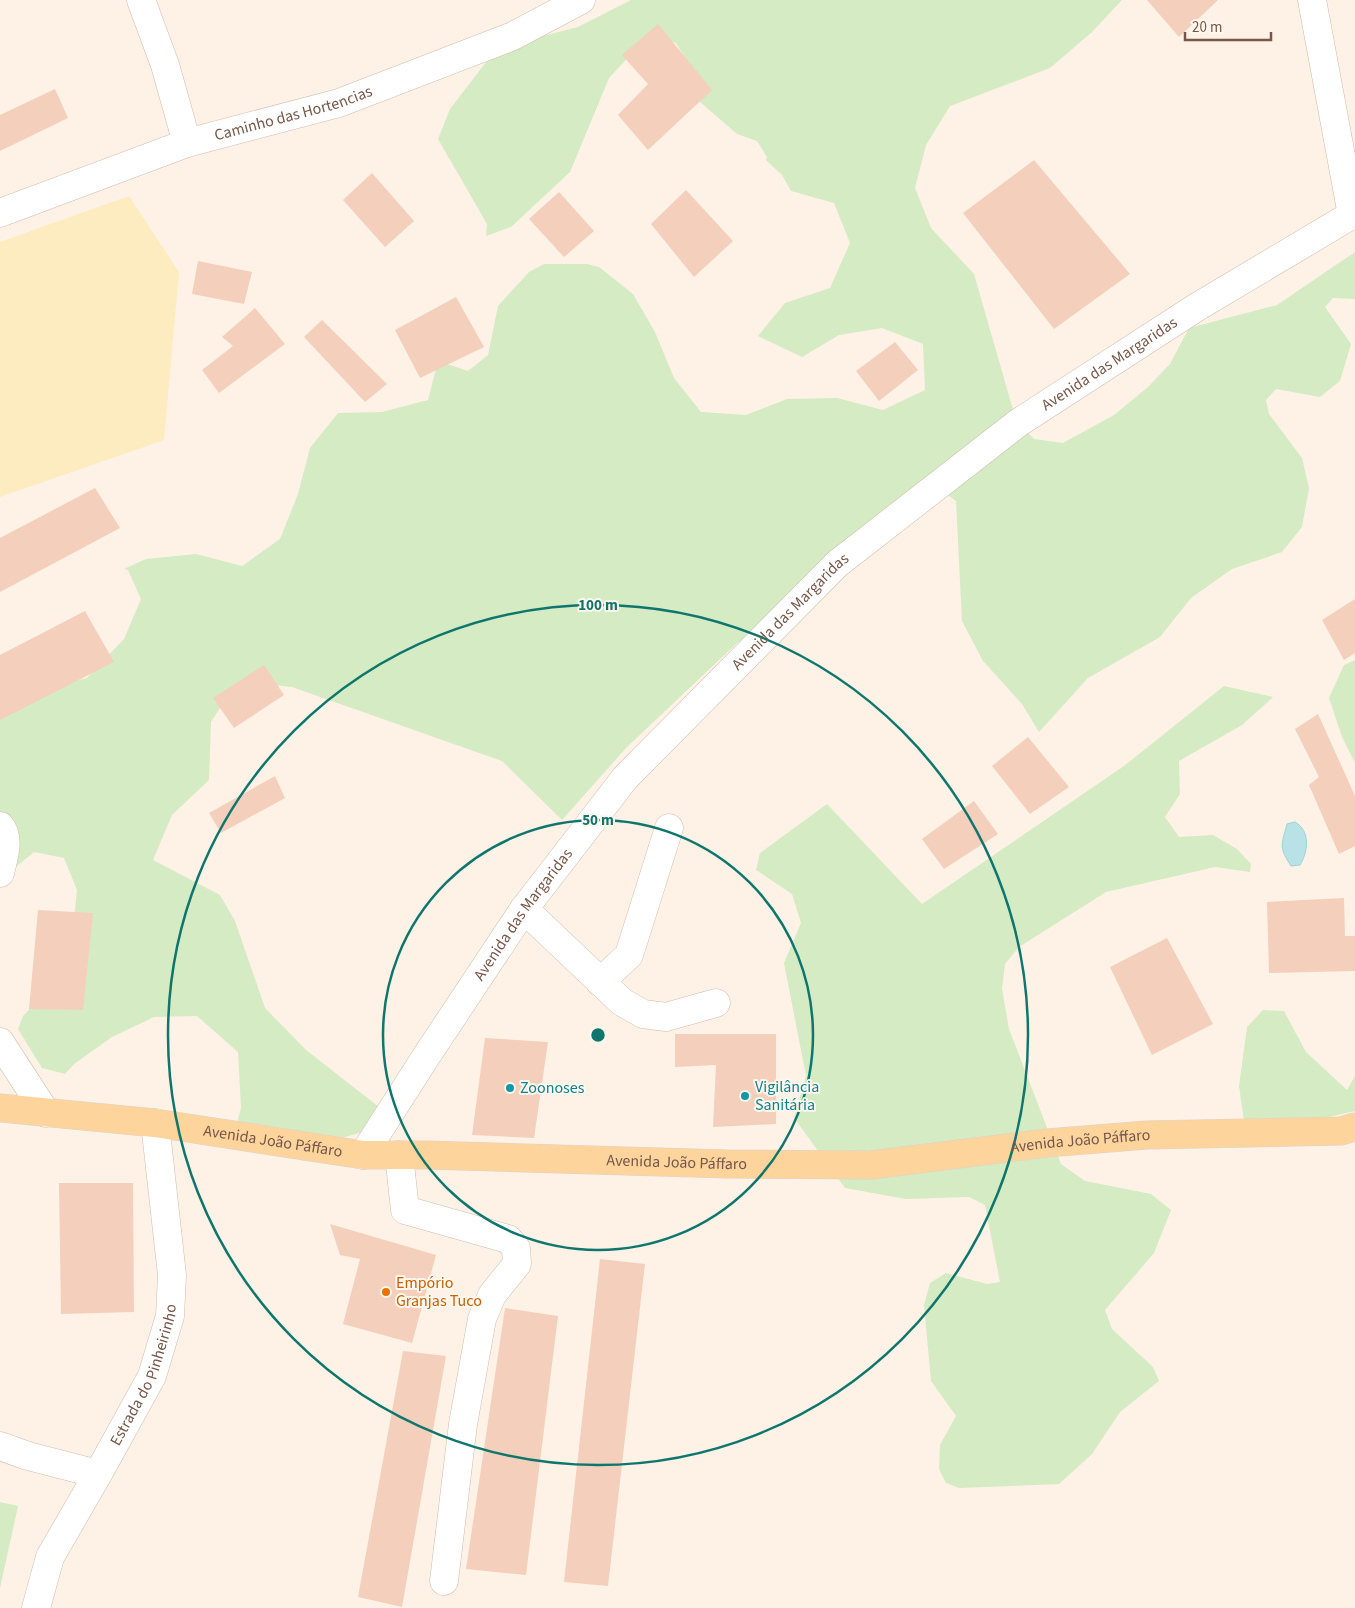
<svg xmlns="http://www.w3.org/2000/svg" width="1355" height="1608" viewBox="0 0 1355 1608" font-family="'Source Sans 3',sans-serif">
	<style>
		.green { fill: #d5ebc3 }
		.sand { fill: #fdecbf }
		.water { fill: #b9e2e7; stroke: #9fd2d9 }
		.building { fill: #f3cfbc }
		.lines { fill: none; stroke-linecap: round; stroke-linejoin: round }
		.minor-casing { stroke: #d1bbad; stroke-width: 29 }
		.major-casing { stroke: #dbd3d0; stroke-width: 29 }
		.minor { stroke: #fff; stroke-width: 28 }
		.major { stroke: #fdd49c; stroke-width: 28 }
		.ring { fill: none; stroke: #0f766e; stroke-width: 2.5 }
		.culture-dot { fill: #0f9aa8; stroke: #fff7ec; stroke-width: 2 }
		.food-dot { fill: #e8710a; stroke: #fff7ec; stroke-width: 2 }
		.labels { text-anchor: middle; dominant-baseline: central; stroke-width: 4; stroke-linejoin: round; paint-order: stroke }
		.street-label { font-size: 16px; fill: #765749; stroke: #fff7ec }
		.culture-label { font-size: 16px; fill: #0d838f; stroke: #fff7ec; text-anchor: start }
		.food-label { font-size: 16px; fill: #c56008; stroke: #fff7ec; text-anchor: start }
		.centre { fill: #0f766e; stroke: #fff7ec; stroke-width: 2.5 }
		.ring-label { font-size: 15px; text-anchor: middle; font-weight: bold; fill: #0f766e; stroke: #fff7ec; stroke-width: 4; stroke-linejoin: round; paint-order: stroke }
	</style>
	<rect width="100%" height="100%" fill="#fdf2e5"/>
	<g class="green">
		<polygon points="631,0 1122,0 1092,32 1050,68 950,106 926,145 915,188 931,228 974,274 1016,420 1034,439 1063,443 1114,415 1148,387 1170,364 1189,328 1277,305 1355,252 1355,299 1333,298 1325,307 1351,344 1340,381 1320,397 1276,389 1266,400 1269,414 1302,458 1309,488 1302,527 1282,552 1232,569 1191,598 1160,637 1088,678 1039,732 1022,704 983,661 962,621 956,501 946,494 780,622 737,643 626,748 562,820 502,761 292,687 254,683 231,691 211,722 209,780 172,815 153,860 220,895 235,921 265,1008 306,1050 379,1107 363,1132 319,1144 233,1138 241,1108 238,1052 197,1016 154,1017 112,1037 74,1064 65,1074 42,1068 18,1029 23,1016 54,983 72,939 77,890 64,858 34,852 0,880 0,700 5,697 87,678 124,639 141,599 128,570 124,569 146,559 196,554 242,566 280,539 298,494 310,448 338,413 382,412 428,400 438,361 468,371 488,355 498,306 529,272 544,264 587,264 599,267 633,294 655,332 674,378 701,412 746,415 787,399 837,398 883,410 925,390 923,344 882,328 839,335 802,357 758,336 785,303 830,288 850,243 834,203 791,191 782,175 766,160 767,157 757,141 737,134 691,94 695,74 676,43 649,35 609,78 570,172 511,227 486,236 487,224 438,139 450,109 497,48 578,27"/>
		<polygon points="1355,660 1355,763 1342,737 1329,698 1344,665"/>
		<polygon points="1224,686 1273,697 1242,725 1179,761 1180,794 1165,817 1179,837 1213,835 1237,849 1251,864 1250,872 1215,867 1106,892 1019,947 1005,964 1002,989 1009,1029 1061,1164 1085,1181 1151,1194 1171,1210 1154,1253 1105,1310 1112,1329 1153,1367 1159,1381 1120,1412 1092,1454 1059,1484 959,1488 946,1483 939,1469 940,1445 956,1416 931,1381 924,1305 930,1283 946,1273 987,1284 1000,1282 985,1205 969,1197 906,1199 845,1188 794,1118 806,1076 784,963 801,923 792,894 756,870 760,853 827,804 922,904 1124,766"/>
		<polygon points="1263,1010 1284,1011 1306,1052 1347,1090 1355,1076 1355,1111 1246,1136 1239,1086 1247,1027"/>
		<polygon points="0,1502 18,1506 0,1588"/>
	</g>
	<polygon class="sand" points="129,196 179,272 164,440 0,497 0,242"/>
	<path class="water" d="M1295 822C1311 831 1308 852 1300 865L1291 866C1279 847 1281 846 1287 824Z"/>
	<g class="building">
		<polygon points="1147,0 1218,0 1179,37"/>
		<polygon points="658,24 712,90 648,150 618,115 648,84 622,55"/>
		<polygon points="55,89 68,118 0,151 0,115"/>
		<polygon points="1034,160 1130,274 1054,329 963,213"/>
		<polygon points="372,173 414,221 385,247 343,200"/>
		<polygon points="686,190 733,241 694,277 651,224"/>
		<polygon points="559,192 594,231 564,257 529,219"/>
		<polygon points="198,261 252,272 244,304 192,294"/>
		<polygon points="456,297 484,347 420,378 395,330"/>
		<polygon points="255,308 285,344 219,393 202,370 233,346 222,337"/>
		<polygon points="322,320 387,384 365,402 304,337"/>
		<polygon points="895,342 918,370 879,401 856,371"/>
		<polygon points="95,488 120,528 0,592 0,538"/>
		<polygon points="1355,599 1355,653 1344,660 1322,620"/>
		<polygon points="85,611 114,662 0,720 0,655"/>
		<polygon points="264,665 284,695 234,728 213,698"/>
		<polygon points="1318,714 1355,796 1355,846 1339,854 1309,785 1319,777 1295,729"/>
		<polygon points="1028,737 1069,787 1030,814 992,766"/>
		<polygon points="275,776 285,798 221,833 209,813"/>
		<polygon points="974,801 998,834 944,869 922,839"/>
		<polygon points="1344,898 1345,936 1355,936 1355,971 1269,973 1267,902"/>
		<polygon points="38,910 93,913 83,1010 29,1009"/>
		<polygon points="1167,938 1213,1024 1152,1055 1110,967"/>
		<polygon points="675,1034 776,1034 776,1124 713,1127 716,1065 675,1067"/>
		<polygon points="485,1038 548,1042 534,1138 472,1135"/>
		<polygon points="59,1183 133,1183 134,1312 61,1314"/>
		<polygon points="330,1224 436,1255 412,1343 343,1324 360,1259 340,1255"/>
		<polygon points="600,1259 645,1264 608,1586 564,1582"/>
		<polygon points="505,1308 558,1316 526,1575 466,1569"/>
		<polygon points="403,1351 446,1356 402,1607 358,1597"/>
	</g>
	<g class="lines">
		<defs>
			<g id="minor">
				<polyline points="141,0 165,65 187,143"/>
				<polyline points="1312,0 1352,215"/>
				<path id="s1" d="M0 213 187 143 339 103 513 36 581 0"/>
				<path d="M0 826C11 838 3 859 0 873"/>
				<polyline points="524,909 622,1002 643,1014 666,1017 716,1003"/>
				<polyline points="600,982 629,955 669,828"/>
				<polyline points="0,1042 46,1113"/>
				<path id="s2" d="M363 1155 429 1052 524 909 625 778 837 564 1018 423 1197 307 1355 213"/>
				<polyline points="399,1155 405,1210 508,1239 516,1248 517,1264 492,1295 482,1319 463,1424 444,1581"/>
				<polyline points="0,1446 28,1456 98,1474"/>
				<path id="s3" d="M36 1608 50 1557 98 1474 152 1376 170 1316 172 1275 155 1123"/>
			</g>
			<g id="major">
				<path id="s4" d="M0 1108 155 1123 363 1155H427L727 1164 871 1165 1047 1143 1147 1135 1341 1131 1355 1127"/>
			</g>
		</defs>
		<use href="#minor" class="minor-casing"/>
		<use href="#major" class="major-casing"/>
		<use href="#minor" class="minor"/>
		<use href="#major" class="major"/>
	</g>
	<g class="ring">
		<circle cx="598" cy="1035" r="215"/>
		<circle cx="598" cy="1035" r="430"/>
	</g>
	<g class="culture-dot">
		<circle cx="510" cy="1088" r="5"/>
		<circle cx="745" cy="1096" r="5"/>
	</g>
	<circle class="food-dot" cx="386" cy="1292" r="5"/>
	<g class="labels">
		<g class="street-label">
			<text stroke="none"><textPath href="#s1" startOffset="310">Caminho das Hortencias</textPath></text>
			<text stroke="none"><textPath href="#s2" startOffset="1099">Avenida das Margaridas</textPath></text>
			<text stroke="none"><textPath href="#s2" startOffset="694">Avenida das Margaridas</textPath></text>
			<text stroke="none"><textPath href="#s2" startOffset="289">Avenida das Margaridas</textPath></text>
			<text stroke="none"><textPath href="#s4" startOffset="1085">Avenida João Páffaro</textPath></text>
			<text stroke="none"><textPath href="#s4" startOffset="275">Avenida João Páffaro</textPath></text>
			<text stroke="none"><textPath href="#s4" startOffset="680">Avenida João Páffaro</textPath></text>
			<text stroke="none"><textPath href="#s3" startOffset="259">Estrada do Pinheirinho</textPath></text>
		</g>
		<g class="culture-label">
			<text x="755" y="1087">Vigilância<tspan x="755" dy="18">Sanitária</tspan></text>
			<text x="520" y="1088">Zoonoses</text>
		</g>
		<g class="food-label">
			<text x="396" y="1283">Empório<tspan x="396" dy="18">Granjas Tuco</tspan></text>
		</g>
	</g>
	<circle cx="598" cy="1035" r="8" class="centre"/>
	<g class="ring-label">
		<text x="598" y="610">100 m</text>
		<text x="598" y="825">50 m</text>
	</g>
	<path d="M1185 32v8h86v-8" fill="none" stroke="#765749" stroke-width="2.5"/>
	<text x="1192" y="32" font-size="15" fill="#765749" stroke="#fff7ec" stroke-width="4" paint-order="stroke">20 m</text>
</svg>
